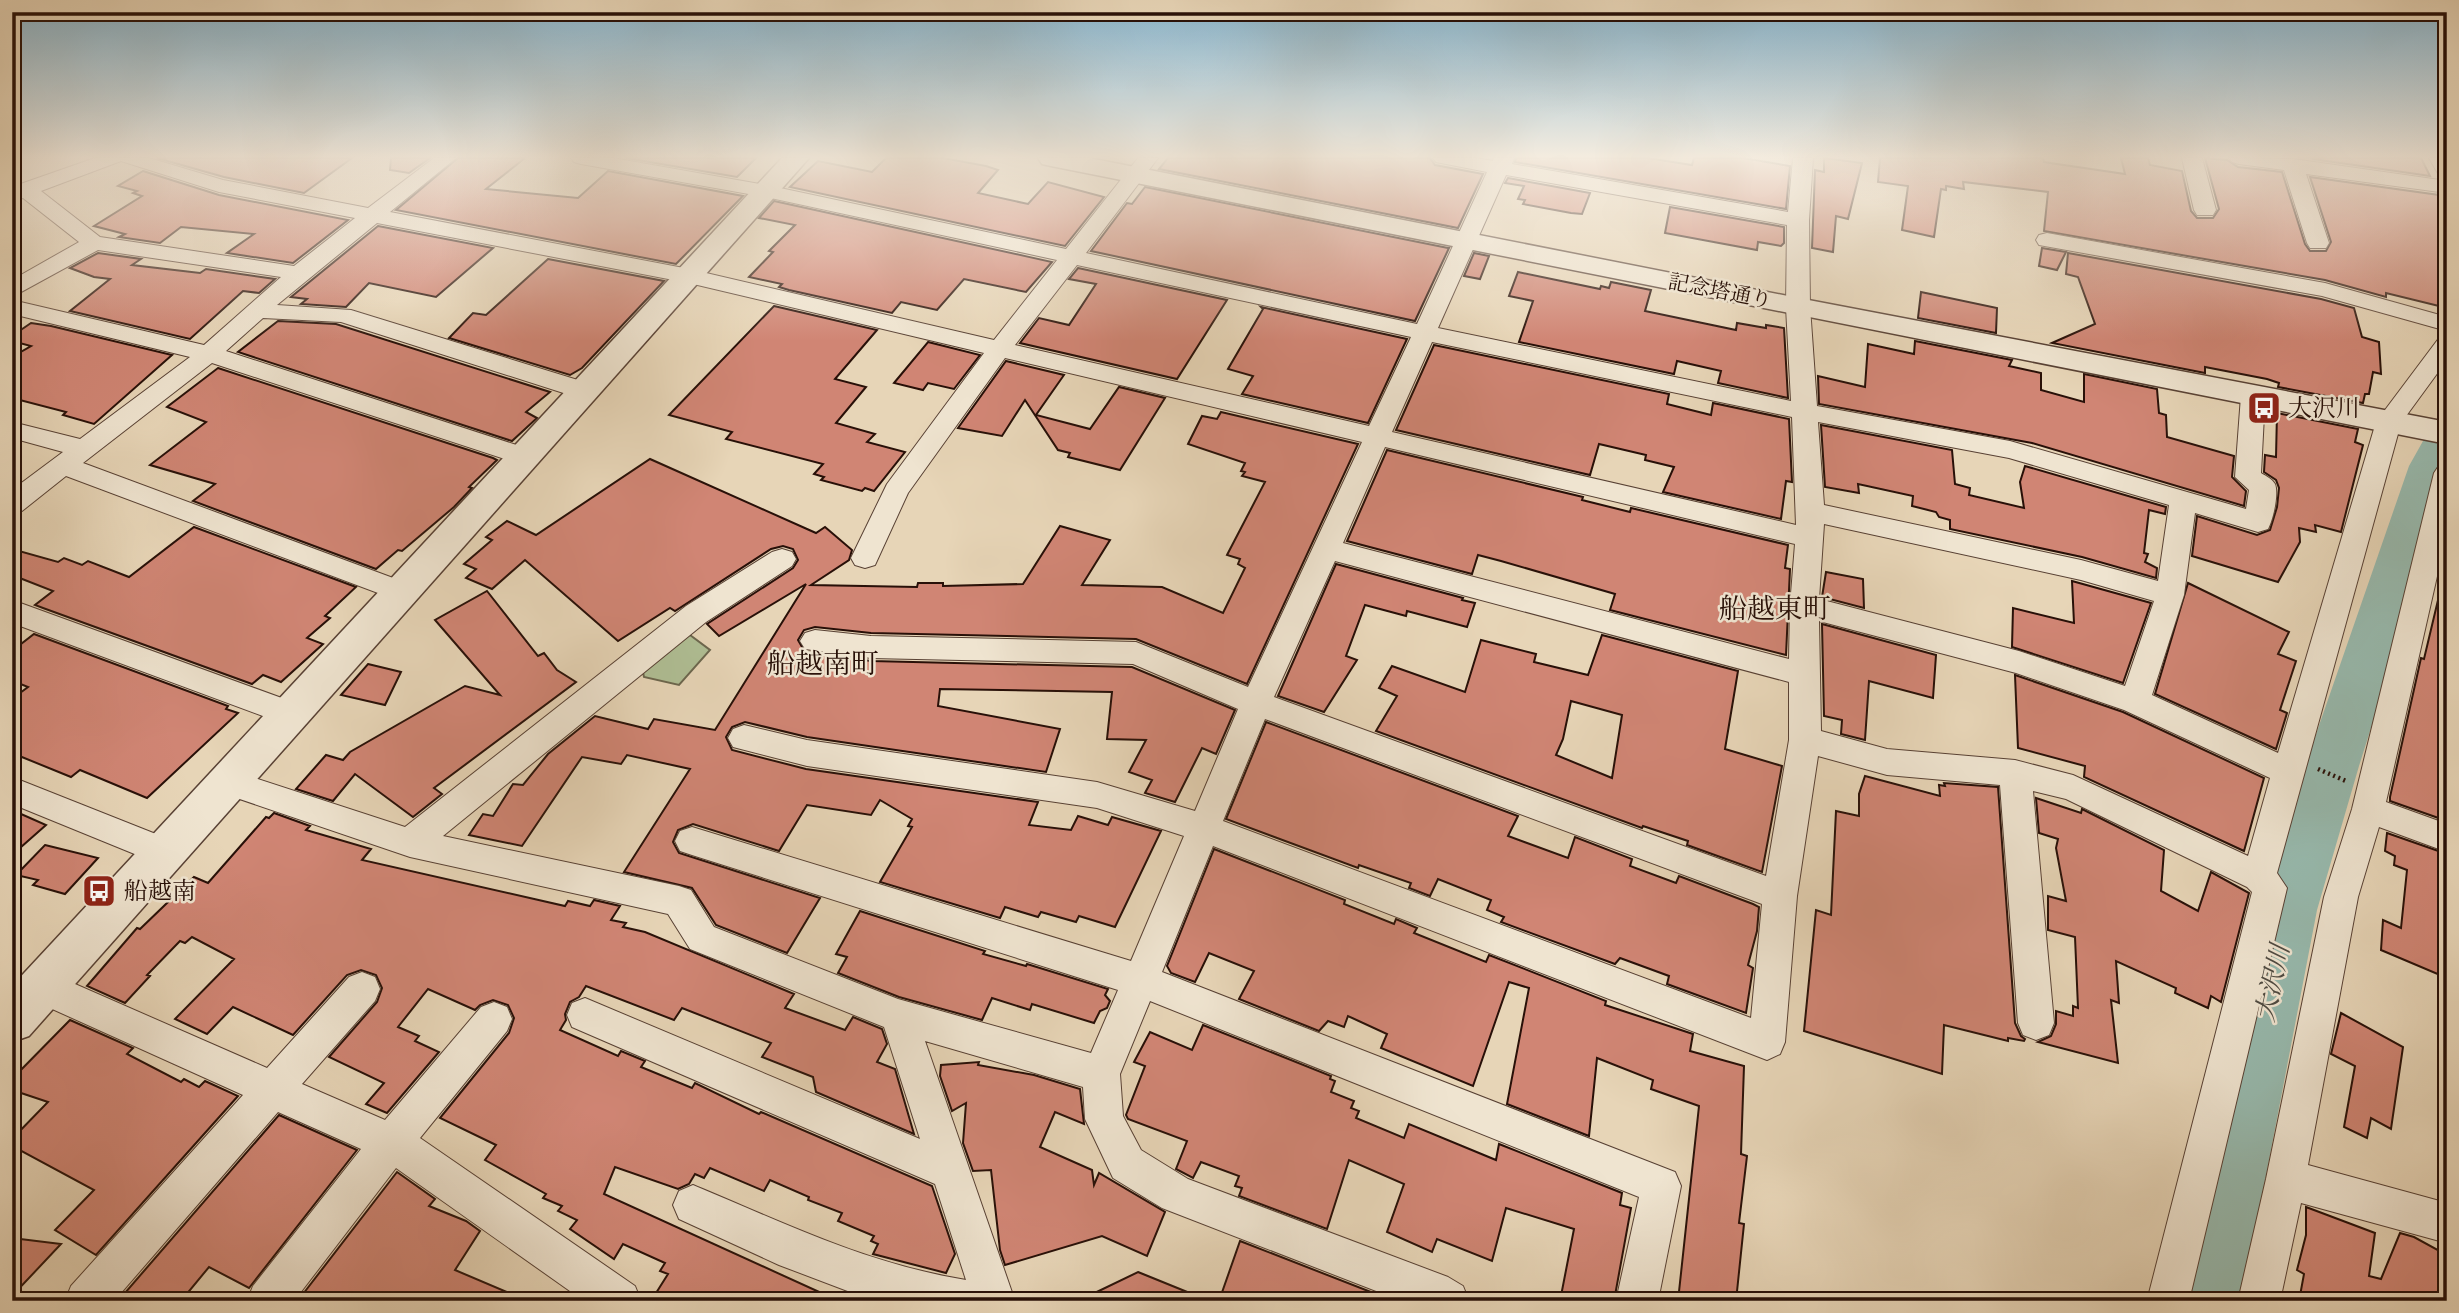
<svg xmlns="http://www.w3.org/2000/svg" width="2459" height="1313" viewBox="0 0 2459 1313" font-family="'IM FELL Great Primer','Noto Serif JP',serif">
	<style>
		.green { fill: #afbe94; stroke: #6c674e; stroke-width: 2 }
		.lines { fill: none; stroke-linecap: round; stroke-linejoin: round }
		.river { fill: #97b9ad; fill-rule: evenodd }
		.building { fill: #d08574; stroke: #281008; stroke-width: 2; fill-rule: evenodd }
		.minor-casing { stroke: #584134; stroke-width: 2 }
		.tertiary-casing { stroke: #584134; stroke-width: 3 }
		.path { stroke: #281008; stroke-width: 4.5; stroke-dasharray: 2 3.5; stroke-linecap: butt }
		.minor { fill: #efe4d0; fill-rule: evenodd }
		.tertiary { fill: #efe4d0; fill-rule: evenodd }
		.labels { text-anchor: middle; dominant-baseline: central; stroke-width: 5; stroke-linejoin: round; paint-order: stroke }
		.far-street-label { font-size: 21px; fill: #281008; stroke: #efe4d0 }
		.poi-label { font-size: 24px; fill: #281008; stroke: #efe4d0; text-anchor: start }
		.water-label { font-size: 26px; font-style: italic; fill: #4f4b42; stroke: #efe4d0 }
		.quarter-label { font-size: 28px; fill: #281008; stroke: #efe4d0 }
	</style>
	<rect width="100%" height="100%" fill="#e7d5b7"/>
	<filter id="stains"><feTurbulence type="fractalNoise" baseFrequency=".00286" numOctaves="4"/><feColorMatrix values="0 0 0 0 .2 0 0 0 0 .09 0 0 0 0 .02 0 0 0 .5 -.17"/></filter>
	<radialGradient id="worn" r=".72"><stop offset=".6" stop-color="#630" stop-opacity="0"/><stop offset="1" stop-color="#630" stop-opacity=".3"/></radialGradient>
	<polygon class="green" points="686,632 710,650 679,685 644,677 642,668"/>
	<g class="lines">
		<polygon class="river" points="2447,421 2447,487 2359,766 2317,910 2242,1301 2170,1301 2259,910 2305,766 2409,466 2432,425"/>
	</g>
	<g class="building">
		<polygon points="157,158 352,158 304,193 224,177"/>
		<polygon points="391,158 430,158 409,173 390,170"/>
		<polygon points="458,158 525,158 486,189 578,198 608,171 743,196 676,264 396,210"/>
		<polygon points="626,158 756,158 737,177"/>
		<polygon points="886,158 943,158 986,166 998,170 978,193 1028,204 1048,182 1104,197 1065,246 790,187 818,161 872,172"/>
		<polygon points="1168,158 1430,158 1435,165 1483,174 1458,228 1159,169"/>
		<polygon points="1516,158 1648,158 1692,165 1694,158 1743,158 1790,166 1786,209 1515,162"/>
		<polygon points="1824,158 1862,163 1848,219 1836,216 1833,252 1812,248 1815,170 1824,172"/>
		<polygon points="1880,158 2043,158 2044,162 2125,174 2121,158 2148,158 2150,165 2182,171 2191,211 2197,218 2213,218 2219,209 2205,158 2227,160 2238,167 2282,172 2305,244 2310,251 2326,251 2331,242 2310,177 2439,195 2447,210 2447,296 2444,296 2443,307 2386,293 2386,297 2325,280 2044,231 2048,192 1963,182 1964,189 1946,186 1946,190 1941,189 1934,237 1902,230 1908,186 1878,182"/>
		<polygon points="2312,158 2421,158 2430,176 2313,159"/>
		<polygon points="143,171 219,195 348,220 293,263 227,253 254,234 181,227 160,243 119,237 125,234 94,226 142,196 133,193 137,191 118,186"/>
		<polygon points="1508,178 1590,193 1582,214 1571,213 1523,204 1525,200 1518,199 1524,186 1505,183"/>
		<polygon points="1145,187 1448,248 1449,248 1415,321 1091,251 1127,203 1132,204"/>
		<polygon points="774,201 1052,262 1026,292 964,279 937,310 901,302 892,313 789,290 779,287 782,284 749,277 773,252 769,251 795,225 759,218"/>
		<polygon points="1670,207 1784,227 1784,243 1781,246 1758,242 1757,250 1665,233"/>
		<polygon points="378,226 493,248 436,297 369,283 346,307 301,304 307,299 291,297"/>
		<polygon points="2042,248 2066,252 2057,270 2039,266"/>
		<polygon points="98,253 141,259 132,265 200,273 206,269 275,279 259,293 243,291 190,339 70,311 110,279 94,277 70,268"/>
		<polygon points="1474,253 1489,256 1480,279 1464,276"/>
		<polygon points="2068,253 2321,299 2354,308 2362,337 2379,342 2381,374 2373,372 2369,394 2365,394 2363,403 2278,387 2279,383 2267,379 2205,367 2205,373 2052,343 2095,324 2078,277 2066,274"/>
		<polygon points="548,259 664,281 582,368 570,375 449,338 473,313 486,315"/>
		<polygon points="1078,268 1227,300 1177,379 1020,343 1039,318 1069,325 1096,284 1069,279"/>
		<polygon points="1518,272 1600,289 1601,286 1609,288 1611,282 1651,290 1645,311 1736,330 1737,323 1766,328 1766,325 1784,328 1788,398 1718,383 1721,371 1677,361 1674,374 1519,342 1533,301 1509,296"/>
		<polygon points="1921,292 1997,308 1996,333 1918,318"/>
		<polygon points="774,306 877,330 835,379 866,387 836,423 875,434 867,442 905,452 874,491 865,488 862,491 821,480 824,477 814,474 823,464 726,439 732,432 669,415"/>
		<polygon points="1261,307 1407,339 1368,423 1242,394 1253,376 1228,369 1263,309"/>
		<polygon points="278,321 336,324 550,392 526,412 537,418 512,441 238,352"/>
		<polygon points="31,323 51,326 172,355 94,424 63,415 66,412 12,398 12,357 31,346 12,341 12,336"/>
		<polygon points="1915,341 2012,360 2009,366 2041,373 2041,390 2084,402 2084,374 2157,389 2159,413 2166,415 2167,437 2234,456 2232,477 2246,491 2244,506 2032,443 1819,404 1818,376 1865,387 1868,344 1914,354"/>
		<polygon points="928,342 980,355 954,389 928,383 923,390 894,383"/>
		<polygon points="1434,345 1669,394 1667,404 1711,415 1713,403 1789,419 1792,482 1786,481 1781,519 1663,492 1674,467 1645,460 1646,455 1599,444 1590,475 1396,430"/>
		<polygon points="1006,361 1064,375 1036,415 1090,429 1119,387 1165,398 1120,470 1068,457 1070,453 1058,450 1025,400 1002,436 958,428"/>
		<polygon points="218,368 493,458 497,460 469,487 472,488 454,507 402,551 398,550 376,569 193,501 215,484 150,465 206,422 167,407"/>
		<polygon points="1221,412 1358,444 1247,684 1136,639 871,633 815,627 804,630 798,640 805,652 871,661 1132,667 1235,710 1216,754 1202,748 1175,802 1145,793 1152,780 1129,772 1146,740 1107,739 1112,692 940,689 938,706 1060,729 1046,772 807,737 745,722 732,727 726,737 732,750 806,769 1038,802 1029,825 1071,830 1078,816 1108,825 1112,817 1161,831 1115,927 1079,916 1076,922 1041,912 1038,917 1005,907 1000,918 880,882 912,827 908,826 912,819 880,800 871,815 807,805 779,851 693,824 678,830 673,842 679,853 820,898 787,953 716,925 692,888 624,872 690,769 627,755 621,764 582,757 522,846 469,835 483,814 493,816 513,784 523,785 548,754 595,716 648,729 654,719 715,730 806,584 719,636 707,624 793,568 798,560 793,549 783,546 771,549 675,611 670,608 618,641 525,560 492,589 466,578 476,569 464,564 492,540 486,537 507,521 536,535 650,459 816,533 825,527 852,550 849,560 811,585 917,587 918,583 943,583 943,586 1023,584 1060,526 1110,540 1082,585 1162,587 1223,613 1245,568 1238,564 1240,559 1227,555 1265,482 1242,476 1245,472 1241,471 1245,463 1188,444 1202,416 1217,419"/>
		<polygon points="2277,413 2358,429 2355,442 2363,445 2341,532 2315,525 2316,532 2299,528 2300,542 2278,582 2192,556 2197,516 2257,535 2270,530 2277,507 2279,488 2276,480 2264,472 2265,455 2276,457"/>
		<polygon points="1821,425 1952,450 1955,484 1970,488 1969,495 2024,508 2020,482 2025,466 2166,507 2165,514 2149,510 2144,553 2148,554 2145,562 2157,568 2156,578 2082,557 1950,529 1950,520 1939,517 1936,512 1912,506 1913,496 1858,484 1859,493 1825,487"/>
		<polygon points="1387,450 1583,497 1582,500 1630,512 1631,508 1788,545 1785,568 1790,569 1786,655 1610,610 1615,594 1501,561 1478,555 1472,574 1347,541"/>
		<polygon points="194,527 356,587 325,616 330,618 307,638 323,644 281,682 263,675 252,684 43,608 35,605 53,591 12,575 12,549 58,562 64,558 82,565 88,561 129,577"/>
		<polygon points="1336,564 1463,598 1462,600 1475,603 1467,627 1407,611 1406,616 1365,605 1346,656 1357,660 1324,712 1278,696"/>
		<polygon points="1826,572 1863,579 1864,608 1822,597"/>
		<polygon points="2072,581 2151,603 2123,683 2012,647 2013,608 2074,623"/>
		<polygon points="2188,583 2289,632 2278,654 2296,661 2280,710 2287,713 2276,749 2155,694"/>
		<polygon points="487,591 538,656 544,653 557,670 576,682 434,788 442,794 413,817 355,774 333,801 296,789 326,755 343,760 350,752 465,686 500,695 435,620"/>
		<polygon points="2438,600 2447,601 2447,768 2443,797 2447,798 2447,821 2390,801 2390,797 2421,658 2424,659"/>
		<polygon points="1822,624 1936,655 1933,698 1869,681 1865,740 1841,734 1842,720 1824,716"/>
		<polygon points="34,634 228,706 226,709 238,713 147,798 80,770 71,777 12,753 12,699 28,687 13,681 16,678 12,676 12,651"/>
		<path d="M1602 635 1738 671 1725 749 1782 766 1762 872 1687 845 1688 841 1643 826 1642 828 1376 731 1397 696 1379 688 1392 666 1465 692 1481 640 1536 654 1534 662 1588 675ZM1571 701 1622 715 1612 778 1556 755 1563 739Z"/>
		<polygon points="368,664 401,672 385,705 341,695"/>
		<polygon points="2015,675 2123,712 2264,778 2244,851 2084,777 2085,766 2018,748"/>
		<polygon points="1266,722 1518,816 1508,836 1568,858 1575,837 1632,859 1630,866 1676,883 1679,876 1753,904 1759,907 1757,931 1748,965 1753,968 1746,1013 1667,984 1669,976 1620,958 1615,964 1501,922 1504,917 1487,910 1491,900 1438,879 1430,896 1409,888 1411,883 1359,865 1358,868 1226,819"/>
		<polygon points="1865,776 1940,796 1939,785 1945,786 1944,783 1998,787 2015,1023 2021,1036 2025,1039 2024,1041 2008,1038 2008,1041 1944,1025 1942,1074 1804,1031 1816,910 1831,915 1836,811 1859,816 1859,794"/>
		<polygon points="2036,798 2081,813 2082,809 2164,850 2161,891 2198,911 2211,872 2249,893 2221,1002 2211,996 2208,1008 2175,993 2176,988 2116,961 2119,1003 2111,1000 2118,1063 2038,1042 2051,1036 2056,1024 2056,1011 2073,1016 2073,1006 2078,1008 2075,937 2048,930 2048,896 2066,901 2056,848 2058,839 2039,833"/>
		<polygon points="12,810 46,825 12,855"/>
		<polygon points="274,813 310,826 306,830 371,849 362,860 565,906 568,901 590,906 594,900 620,906 611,920 626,923 623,927 645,932 794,994 785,1008 845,1030 853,1017 882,1029 887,1044 877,1062 895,1069 914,1134 816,1092 813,1077 762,1057 771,1043 682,1008 674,1020 586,986 579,997 570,1002 565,1014 566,1020 560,1030 618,1056 621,1051 645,1061 641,1067 692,1088 695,1083 759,1114 761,1112 932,1186 955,1254 946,1273 873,1254 878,1244 871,1241 874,1236 838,1221 842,1213 808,1200 809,1197 770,1180 764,1191 710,1168 704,1178 695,1174 689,1184 678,1189 615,1167 604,1194 839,1301 651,1301 668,1274 660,1271 665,1263 623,1244 614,1259 570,1229 577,1220 558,1211 562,1206 543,1198 546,1194 485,1160 496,1145 440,1118 509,1033 514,1018 508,1005 493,1000 480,1005 475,1010 428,989 398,1027 419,1036 415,1041 439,1052 387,1113 366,1104 384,1083 329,1057 377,1002 382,988 376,975 361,970 347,975 293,1035 233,1007 207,1034 175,1019 234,959 192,937 185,943 180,941 147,975 150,976 125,1003 87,986 137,928 140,929 194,877 208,883 266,817 269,818"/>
		<polygon points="2387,833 2447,854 2447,978 2381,950 2383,920 2401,928 2407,870 2394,865 2395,856 2385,851"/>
		<polygon points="45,845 98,858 65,894 33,885 38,880 16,875"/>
		<polygon points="1214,849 1345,900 1344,904 1394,924 1396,919 1417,928 1414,933 1486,962 1489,955 1606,1001 1605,1005 1693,1034 1690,1051 1744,1066 1741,1154 1747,1156 1739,1223 1744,1224 1736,1301 1678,1301 1699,1106 1651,1089 1653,1080 1597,1058 1589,1136 1507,1104 1529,988 1509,982 1473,1086 1381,1048 1387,1034 1348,1016 1344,1027 1328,1021 1319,1031 1239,999 1254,971 1209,953 1195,982 1171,973 1167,966"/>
		<polygon points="860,911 985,951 983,954 1026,966 1027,964 1108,989 1105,995 1110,1001 1107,1008 1100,1011 1094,1023 1032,1004 1030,1010 992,998 982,1020 899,997 838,973 847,957 836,954"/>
		<polygon points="2341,1013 2403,1047 2391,1129 2371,1118 2367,1138 2344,1127 2355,1066 2331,1054"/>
		<polygon points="70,1020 133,1048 127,1054 181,1082 184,1079 199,1087 205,1081 238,1096 96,1255 55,1230 94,1190 12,1146 12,1139 48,1102 12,1090 12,1079"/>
		<polygon points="1203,1025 1331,1076 1330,1079 1335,1081 1331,1092 1354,1101 1351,1108 1359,1111 1356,1118 1404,1138 1409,1124 1496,1160 1499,1144 1622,1193 1620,1205 1631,1208 1614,1301 1560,1301 1574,1229 1506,1208 1492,1261 1437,1239 1432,1252 1387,1232 1404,1184 1349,1160 1327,1229 1239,1196 1242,1188 1235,1186 1239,1176 1201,1162 1193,1178 1176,1169 1187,1141 1128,1119 1126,1115 1145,1066 1134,1062 1150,1032 1192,1050"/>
		<polygon points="979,1062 978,1065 1034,1075 1080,1089 1084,1124 1055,1112 1040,1147 1092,1170 1094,1185 1099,1173 1165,1212 1147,1256 1102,1236 1005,1265 1000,1250 991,1170 973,1171 963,1143 966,1103 952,1111 940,1076 941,1065"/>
		<polygon points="279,1115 357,1150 249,1288 209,1267 181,1301 118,1301"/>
		<polygon points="397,1172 435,1199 429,1206 466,1221 480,1231 455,1270 528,1301 342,1301 327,1293 318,1301 303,1294"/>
		<polygon points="2306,1207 2375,1233 2369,1276 2381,1279 2400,1233 2414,1237 2447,1255 2447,1301 2299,1301 2304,1274 2297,1270 2306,1235"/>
		<polygon points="12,1238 61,1244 12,1296"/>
		<polygon points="1240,1241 1394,1301 1219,1301"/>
		<polygon points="1138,1272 1207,1300 1207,1301 1078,1301"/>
	</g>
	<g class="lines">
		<defs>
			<g id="minor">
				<path d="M95 158H149L223 180 368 208 434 158H456L390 212 689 269 994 340 1057 260 766 197 581 164 574 162 571 158H613L766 185 1066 249 1138 158H1158L1086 253 1417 324 1487 172 1436 162 1433 158H1476L1493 161 1494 158H1514L1512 164 1788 212 1793 158H1813L1809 220 1810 307 1817 406 2010 441 2246 509 2249 490 2235 477 2241 396 2244 390 2253 388 2262 390 2265 396 2261 473C2266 476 2272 479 2275 484 2279 494 2273 520 2268 529L2258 532 2195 513 2184 595 2152 695 2278 753 2376 422 2439 338 2447 336V360L2401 423 2277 873 2287 888 2189 1301H2147L2252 892 2247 887 2066 799 2033 791 2054 1023 2049 1035 2036 1040 2023 1035 2018 1023 2000 785 1887 775 1818 756 1797 896 1785 1042 1780 1054 1767 1060 1213 846 1162 972 1675 1172 1681 1186 1658 1301H1616L1639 1197 1150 1001 1120 1074 1123 1116 1141 1150 1188 1179 1448 1277 1463 1286 1469 1301H1402L1162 1208 1113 1178 1085 1119 1083 1087 925 1041 1015 1301H874L779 1265 679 1219 673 1205 679 1191 693 1185C787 1224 864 1263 966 1280L935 1184 572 1027 567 1015 572 1003 585 998 920 1139 884 1027 690 949 668 914 410 857 216 791 211 782 216 773 227 769 405 827 686 606 772 552 782 549 792 552 796 559 792 566 706 622 443 836 679 886 691 890 714 927 898 999 1091 1053 1118 990 692 855 680 851 675 841 680 831 692 827 1131 961 1184 836 1097 808 807 766 733 747 728 738 733 729 744 725 807 740 1097 782 1195 811 1238 709 1133 664 871 658 805 649 800 641 805 633 815 630 871 636 1136 642 1248 687 1362 442 1005 358 908 493 875 565 865 568 855 565 851 558 887 484 984 353 689 283 377 223 277 305 351 310 594 385 597 391 594 397 585 399 576 397 341 322 263 318 226 351 535 451 539 457 535 463 526 466 517 463 212 363 83 463 412 585 416 592 412 599 402 602 66 476 22 511 12 513V490L63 452 12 438V422L80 439 190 357 12 314V300L204 345 281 277 98 250 12 297V280L79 242 23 198 12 200V187ZM121 161 219 192 355 218 294 266 100 237 41 191ZM1506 175 1787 225 1786 307 1791 401 1438 328ZM1077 265 1411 337 1369 426 1015 345ZM1432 342 1792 417 1796 525 1392 432ZM1818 422 2009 458 2169 505 2158 581 2081 560 1824 505ZM1385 447 1795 544 1790 606 1789 659 1343 543ZM1824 524 2081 580 2154 601 2125 686 2019 651 1819 599ZM1335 561 1789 682V740L1766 876 1274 697ZM1819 621 2016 673 2124 710 2270 778 2248 856 2073 775 2015 760 1887 749 1821 731ZM1265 719 1762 904 1751 1018 1223 821Z"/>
				<polygon points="2182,158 2202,158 2216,210 2213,215 2197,215 2194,210"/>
				<polygon points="2229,158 2293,159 2447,181 2447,193 2306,174 2329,243 2326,248 2310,248 2307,243 2284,170 2239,164 2232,162"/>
				<polygon points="2429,158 2447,158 2447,179 2440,177"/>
				<polygon points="2047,233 2325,283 2447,317 2447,331 2322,296 2039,245 2036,240 2039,235"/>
				<polygon points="2447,464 2447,532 2386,802 2447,824 2447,852 2379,827 2358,897 2308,1165 2447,1203 2447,1243 2301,1203 2280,1301 2238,1301 2266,1179 2324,897 2352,809 2434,473 2438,467"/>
				<polygon points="12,600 301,705 305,714 301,723 290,726 12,623"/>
				<polygon points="12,777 176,842 181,852 176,862 164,866 12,804"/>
				<polygon points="43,970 267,1068 349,977 362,972 375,977 380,989 375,1001 302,1084 385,1120 481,1007 494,1002 507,1007 512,1019 507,1031 420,1138 635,1286 641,1301 584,1301 396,1168 294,1301 247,1301 253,1286 361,1149 278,1112 114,1301 65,1301 71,1286 243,1095 30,999 25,987 30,975"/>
			</g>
			<g id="tertiary">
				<polygon points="782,158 809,158 29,1036 12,1042 12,986"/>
				<polygon points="1038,158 1089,158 1798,298 2447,422 2447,444 1051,166 1042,164"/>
			</g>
		</defs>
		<use href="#minor" class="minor-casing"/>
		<use href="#tertiary" class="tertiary-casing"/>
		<polyline class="path" points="2318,769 2346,781"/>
		<use href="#minor" class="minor"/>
		<use href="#tertiary" class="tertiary"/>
	</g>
	<linearGradient id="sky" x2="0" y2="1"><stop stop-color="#87b6d0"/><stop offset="0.46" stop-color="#f4ecdf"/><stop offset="1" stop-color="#f4ecdf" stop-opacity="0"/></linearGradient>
	<rect width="2459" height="341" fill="url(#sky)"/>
	<defs>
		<symbol id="bus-square" viewBox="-11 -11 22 22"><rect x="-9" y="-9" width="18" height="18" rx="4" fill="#8f2418" stroke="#efe4d0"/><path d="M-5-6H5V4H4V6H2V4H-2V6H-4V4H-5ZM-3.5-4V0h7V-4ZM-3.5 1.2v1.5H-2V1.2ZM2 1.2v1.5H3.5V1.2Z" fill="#fff"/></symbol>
	</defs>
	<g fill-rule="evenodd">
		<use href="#bus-square" x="2245" y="389" width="38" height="38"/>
		<use href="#bus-square" x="80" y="872" width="38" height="38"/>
	</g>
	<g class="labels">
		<g class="far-street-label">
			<text transform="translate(1720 291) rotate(11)">記念塔通り</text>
		</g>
		<g class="poi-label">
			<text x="2288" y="408">大沢川</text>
			<text x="124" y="891">船越南</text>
		</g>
		<g class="water-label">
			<text transform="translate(2272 983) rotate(-78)">大沢川</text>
		</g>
		<g class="quarter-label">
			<text x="1775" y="608">船越東町</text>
			<text x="823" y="663">船越南町</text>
		</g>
	</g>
	<rect width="2459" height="1313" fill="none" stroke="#e7d5b7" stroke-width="42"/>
	<rect x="14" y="14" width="2431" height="1285" fill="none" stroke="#281008" stroke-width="3.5"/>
	<rect x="21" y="21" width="2417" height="1271" fill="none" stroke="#281008" stroke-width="2"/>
	<rect width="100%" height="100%" filter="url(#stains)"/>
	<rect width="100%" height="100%" fill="url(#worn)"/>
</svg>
